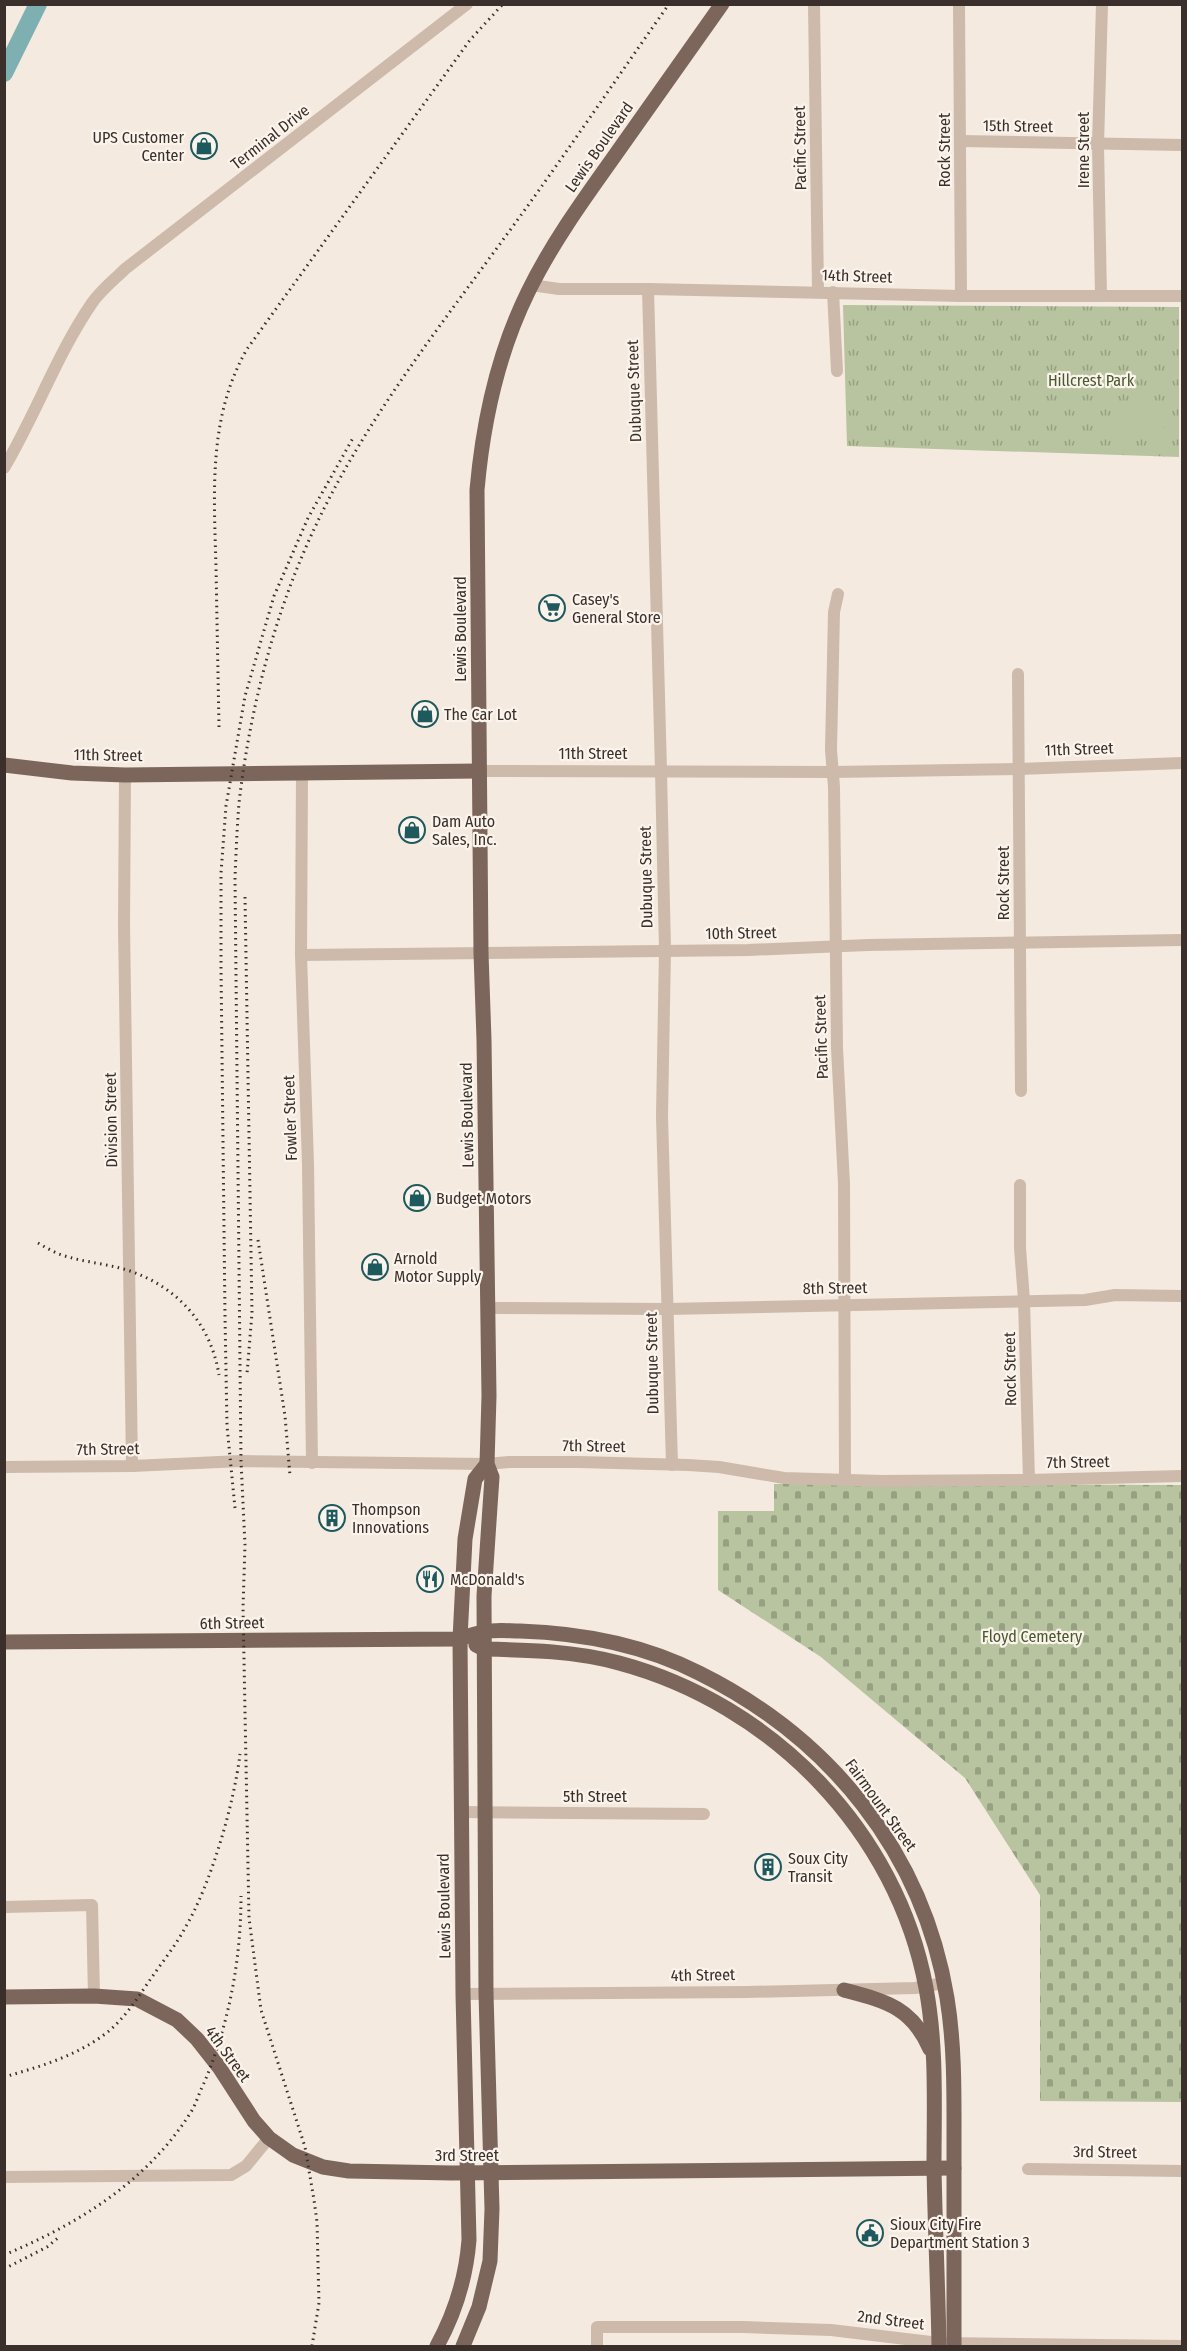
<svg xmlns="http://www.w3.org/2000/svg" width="1187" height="2351" viewBox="0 0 1187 2351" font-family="'Fira Sans Condensed',sans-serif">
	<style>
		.grass { fill: url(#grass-tufts) }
		.cemetery { fill: url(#cemetery-stones) }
		.pitch { fill: #b7c49f }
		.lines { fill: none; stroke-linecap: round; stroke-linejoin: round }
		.river { stroke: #7eb0b2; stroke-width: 18 }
		.minor { stroke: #cdbaab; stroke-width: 12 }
		.major { stroke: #7c665b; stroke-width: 15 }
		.rail { stroke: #3a2f2a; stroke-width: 3; stroke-dasharray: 1.5 4.5; stroke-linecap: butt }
		.labels { text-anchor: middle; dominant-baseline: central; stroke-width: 4.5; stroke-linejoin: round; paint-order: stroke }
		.street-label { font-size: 16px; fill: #3a2f2a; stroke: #fbf4ec }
		.poi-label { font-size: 16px; fill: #3a2f2a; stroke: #fbf4ec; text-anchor: start }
		.park-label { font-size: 16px; fill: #49592d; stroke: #fbf4ec }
	</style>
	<defs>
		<pattern id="grass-tufts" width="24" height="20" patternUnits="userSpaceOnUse" patternTransform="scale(1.5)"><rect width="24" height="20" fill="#b7c49f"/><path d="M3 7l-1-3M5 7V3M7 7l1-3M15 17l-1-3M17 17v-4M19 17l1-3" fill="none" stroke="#96a082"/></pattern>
		<pattern id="cemetery-stones" width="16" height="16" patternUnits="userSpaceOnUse" patternTransform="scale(1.5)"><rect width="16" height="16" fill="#b7c49f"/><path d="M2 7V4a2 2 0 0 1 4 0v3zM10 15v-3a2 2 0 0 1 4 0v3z" fill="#96a082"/></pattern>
	</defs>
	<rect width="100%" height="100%" fill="#f4eae0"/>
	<polygon class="grass" points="843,305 1179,307 1179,457 847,446"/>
	<polygon class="cemetery" points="774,1484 1182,1485 1182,2102 1040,2101 1040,1895 965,1778 821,1657 718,1590 718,1511 774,1511"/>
	<polygon class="pitch" points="1117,408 1165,410 1164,438 1115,436"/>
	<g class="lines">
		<polyline class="river" points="4,73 38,4"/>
		<g class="minor">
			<polyline points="814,4 818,291"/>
			<polyline points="959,4 961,296"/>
			<polyline points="961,141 1182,145"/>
			<polyline points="531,285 559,289 648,289 961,296 1182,296"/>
			<polyline points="648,289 661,771 665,950 662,1116 672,1465"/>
			<polyline points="833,292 837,371"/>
			<polyline points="1101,296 1098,145 1102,4"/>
			<path d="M4 468C36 414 57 354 92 303 101 290 114 280 125 269L467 4"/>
			<polyline points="838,594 834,612 831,750 834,787 837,1048 844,1184 845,1479"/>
			<polyline points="1018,674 1021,1091"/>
			<polyline points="479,771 833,772 1019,769 1182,763"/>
			<polyline points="302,773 301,955 308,1164 312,1463"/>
			<polyline points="125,775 124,925 132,1466"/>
			<polyline points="301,955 748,950 868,945 1182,940"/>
			<polyline points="1020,1185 1020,1248 1024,1300 1029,1480"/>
			<polyline points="488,1308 667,1309 1085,1300 1115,1295 1182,1296"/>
			<polyline points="4,1467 132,1466 241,1461 487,1464 509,1462 579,1462 688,1465 719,1467 784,1478 882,1481 1029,1480 1182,1476"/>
			<polyline points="461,1812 704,1814"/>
			<polyline points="4,1907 92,1905 94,1996"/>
			<polyline points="463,1994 747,1992 915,1988 944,1983"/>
			<polyline points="1028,2169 1182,2171"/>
			<polyline points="4,2177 231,2175 246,2166 269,2138"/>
			<polyline points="597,2346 597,2327 743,2327 831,2330 939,2343 1182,2346"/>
		</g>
		<g class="major">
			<polyline points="4,765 72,773 125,775 479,771"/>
			<path d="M4 1642 460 1639C468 1636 476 1633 484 1632 496 1629 509 1631 520 1631 581 1633 644 1645 699 1673 830 1738 923 1852 947 1998 955 2047 954 2097 954 2146 954 2213 954 2280 954 2346"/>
			<path d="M476 1645 484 1649C530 1650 575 1651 619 1663 772 1704 897 1831 926 1988 937 2047 934 2107 934 2167 935 2227 938 2287 939 2346"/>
			<path d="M844 1990C885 2001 912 2007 930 2049"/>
			<polyline points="4,1997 94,1996 137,1999 177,2020 197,2039 219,2067 254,2121 269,2138 293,2155 323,2167 349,2171 452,2173 954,2168"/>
			<path d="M437 2346C455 2313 466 2278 469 2240L463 1994 460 1639 465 1539 475 1479 487 1464"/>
			<path d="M463 2346 479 2307 490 2261 492 2209 486 1993 484 1596 492 1477 487 1464 489 1396 484 1040 481 953 477 490C483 422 498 353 528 292 551 245 581 203 611 161 648 109 685 57 722 4"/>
		</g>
		<g class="rail">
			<path d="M219 727C218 674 217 621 216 567 214 492 208 417 247 349L470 40 503 4"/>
			<polyline points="245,897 252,1313 247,1374"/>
			<polyline points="258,1240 285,1416 290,1476"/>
			<path d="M38 1243C45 1247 52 1251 59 1254 81 1262 104 1263 127 1270 177 1286 211 1324 219 1375"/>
			<polyline points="235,1508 227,1426 225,1316 221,967 221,873 226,806 245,696 274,596 308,518 353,438"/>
			<path d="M4 2077C39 2067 76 2056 105 2034 125 2019 138 1997 152 1977 163 1961 176 1945 185 1928 211 1884 234 1804 240 1754"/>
			<path d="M4 2255C78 2224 147 2182 191 2112 196 2104 199 2093 204 2083 229 2024 241 1960 241 1896"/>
			<polyline points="4,2269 47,2247 59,2237"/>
			<path d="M312 2346 319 2303 317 2222 314 2200 305 2147 261 2010 249 1918 243 1608 245 1545 241 1461 235 878C236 853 237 828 239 803 250 708 275 611 316 525 365 421 438 329 505 237 561 161 614 82 669 4"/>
		</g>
	</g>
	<defs>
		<symbol id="shop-ring" viewBox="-11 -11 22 22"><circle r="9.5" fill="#fbf4ec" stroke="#1e595d" stroke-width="1.5"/><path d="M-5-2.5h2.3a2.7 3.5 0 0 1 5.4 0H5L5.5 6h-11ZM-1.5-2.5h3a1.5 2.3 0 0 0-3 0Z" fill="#1e595d"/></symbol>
		<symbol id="supermarket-ring" viewBox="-11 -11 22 22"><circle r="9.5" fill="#fbf4ec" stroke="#1e595d" stroke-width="1.5"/><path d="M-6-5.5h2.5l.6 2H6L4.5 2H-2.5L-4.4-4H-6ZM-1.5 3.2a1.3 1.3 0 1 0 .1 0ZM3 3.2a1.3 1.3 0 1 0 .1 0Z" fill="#1e595d"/></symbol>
		<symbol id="building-ring" viewBox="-11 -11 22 22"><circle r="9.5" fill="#fbf4ec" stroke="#1e595d" stroke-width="1.5"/><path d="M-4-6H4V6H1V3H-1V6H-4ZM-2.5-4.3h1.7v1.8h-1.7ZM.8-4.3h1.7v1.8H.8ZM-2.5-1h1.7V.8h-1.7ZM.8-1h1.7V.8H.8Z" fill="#1e595d"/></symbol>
		<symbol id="restaurant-ring" viewBox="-11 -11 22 22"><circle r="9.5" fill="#fbf4ec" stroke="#1e595d" stroke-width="1.5"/><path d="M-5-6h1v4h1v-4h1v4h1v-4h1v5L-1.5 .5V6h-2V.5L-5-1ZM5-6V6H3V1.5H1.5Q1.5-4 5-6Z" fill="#1e595d"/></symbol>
		<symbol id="civic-ring" viewBox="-11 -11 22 22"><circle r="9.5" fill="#fbf4ec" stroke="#1e595d" stroke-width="1.5"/><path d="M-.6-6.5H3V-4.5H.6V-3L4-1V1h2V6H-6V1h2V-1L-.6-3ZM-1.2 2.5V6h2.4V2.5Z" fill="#1e595d"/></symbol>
	</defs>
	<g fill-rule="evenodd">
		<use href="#shop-ring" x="189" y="131" width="30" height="30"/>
		<use href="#supermarket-ring" x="537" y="593" width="30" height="30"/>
		<use href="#shop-ring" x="410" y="699" width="30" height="30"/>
		<use href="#shop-ring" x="397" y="815" width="30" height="30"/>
		<use href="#shop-ring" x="402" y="1183" width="30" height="30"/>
		<use href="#shop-ring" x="360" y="1252" width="30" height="30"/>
		<use href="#building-ring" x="317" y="1503" width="30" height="30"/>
		<use href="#restaurant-ring" x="415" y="1564" width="30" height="30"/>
		<use href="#building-ring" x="753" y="1852" width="30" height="30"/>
		<use href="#civic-ring" x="855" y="2218" width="30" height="30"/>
	</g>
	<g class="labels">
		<g class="street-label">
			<text transform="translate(1018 126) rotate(1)">15th Street</text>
			<text transform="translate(270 137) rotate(-38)">Terminal Drive</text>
			<text transform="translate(599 147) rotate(-55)">Lewis Boulevard</text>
			<text transform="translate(800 148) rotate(-91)">Pacific Street</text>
			<text transform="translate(944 150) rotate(-90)">Rock Street</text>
			<text transform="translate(1083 150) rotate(-90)">Irene Street</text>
			<text transform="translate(857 276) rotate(2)">14th Street</text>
			<text transform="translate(634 391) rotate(-92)">Dubuque Street</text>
			<text transform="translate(460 629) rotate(-90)">Lewis Boulevard</text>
			<text transform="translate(1079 749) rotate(-2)">11th Street</text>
			<text x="593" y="753">11th Street</text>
			<text transform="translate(108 755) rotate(1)">11th Street</text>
			<text transform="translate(646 877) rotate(-91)">Dubuque Street</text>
			<text transform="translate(1003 883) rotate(-90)">Rock Street</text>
			<text transform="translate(741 933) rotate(-1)">10th Street</text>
			<text transform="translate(821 1037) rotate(-92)">Pacific Street</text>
			<text transform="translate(467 1115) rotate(-91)">Lewis Boulevard</text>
			<text transform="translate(290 1118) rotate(-92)">Fowler Street</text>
			<text transform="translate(111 1120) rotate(-91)">Division Street</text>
			<text transform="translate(835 1288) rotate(-1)">8th Street</text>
			<text transform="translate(652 1363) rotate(-91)">Dubuque Street</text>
			<text transform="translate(1010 1369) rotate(-91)">Rock Street</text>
			<text transform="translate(594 1446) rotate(1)">7th Street</text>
			<text transform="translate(108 1449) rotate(-1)">7th Street</text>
			<text transform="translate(1078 1462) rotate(-1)">7th Street</text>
			<text transform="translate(232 1623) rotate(-1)">6th Street</text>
			<text x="595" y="1796">5th Street</text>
			<text transform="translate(881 1805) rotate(54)">Fairmount Street</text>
			<text transform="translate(444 1906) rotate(-91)">Lewis Boulevard</text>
			<text transform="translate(703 1975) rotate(-1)">4th Street</text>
			<text transform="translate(228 2054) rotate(54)">4th Street</text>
			<text transform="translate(1105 2152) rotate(1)">3rd Street</text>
			<text x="467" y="2155">3rd Street</text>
			<text transform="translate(891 2320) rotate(7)">2nd Street</text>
		</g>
		<g class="poi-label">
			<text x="184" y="137" text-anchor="end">UPS Customer<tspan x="184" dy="18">Center</tspan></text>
			<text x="572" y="599">Casey's<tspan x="572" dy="18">General Store</tspan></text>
			<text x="444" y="714">The Car Lot</text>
			<text x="432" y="821">Dam Auto<tspan x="432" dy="18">Sales, Inc.</tspan></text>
			<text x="436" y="1198">Budget Motors</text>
			<text x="394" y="1258">Arnold<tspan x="394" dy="18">Motor Supply</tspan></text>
			<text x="352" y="1509">Thompson<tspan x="352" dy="18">Innovations</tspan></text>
			<text x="450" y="1579">McDonald's</text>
			<text x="788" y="1858">Soux City<tspan x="788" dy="18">Transit</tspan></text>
			<text x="890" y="2224">Sioux City Fire<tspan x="890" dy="18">Department Station 3</tspan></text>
		</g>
		<g class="park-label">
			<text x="1091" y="380">Hillcrest Park</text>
			<text x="1032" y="1636">Floyd Cemetery</text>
		</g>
	</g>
	<rect width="1187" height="2351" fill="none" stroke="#3a2f2a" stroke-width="12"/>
</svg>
